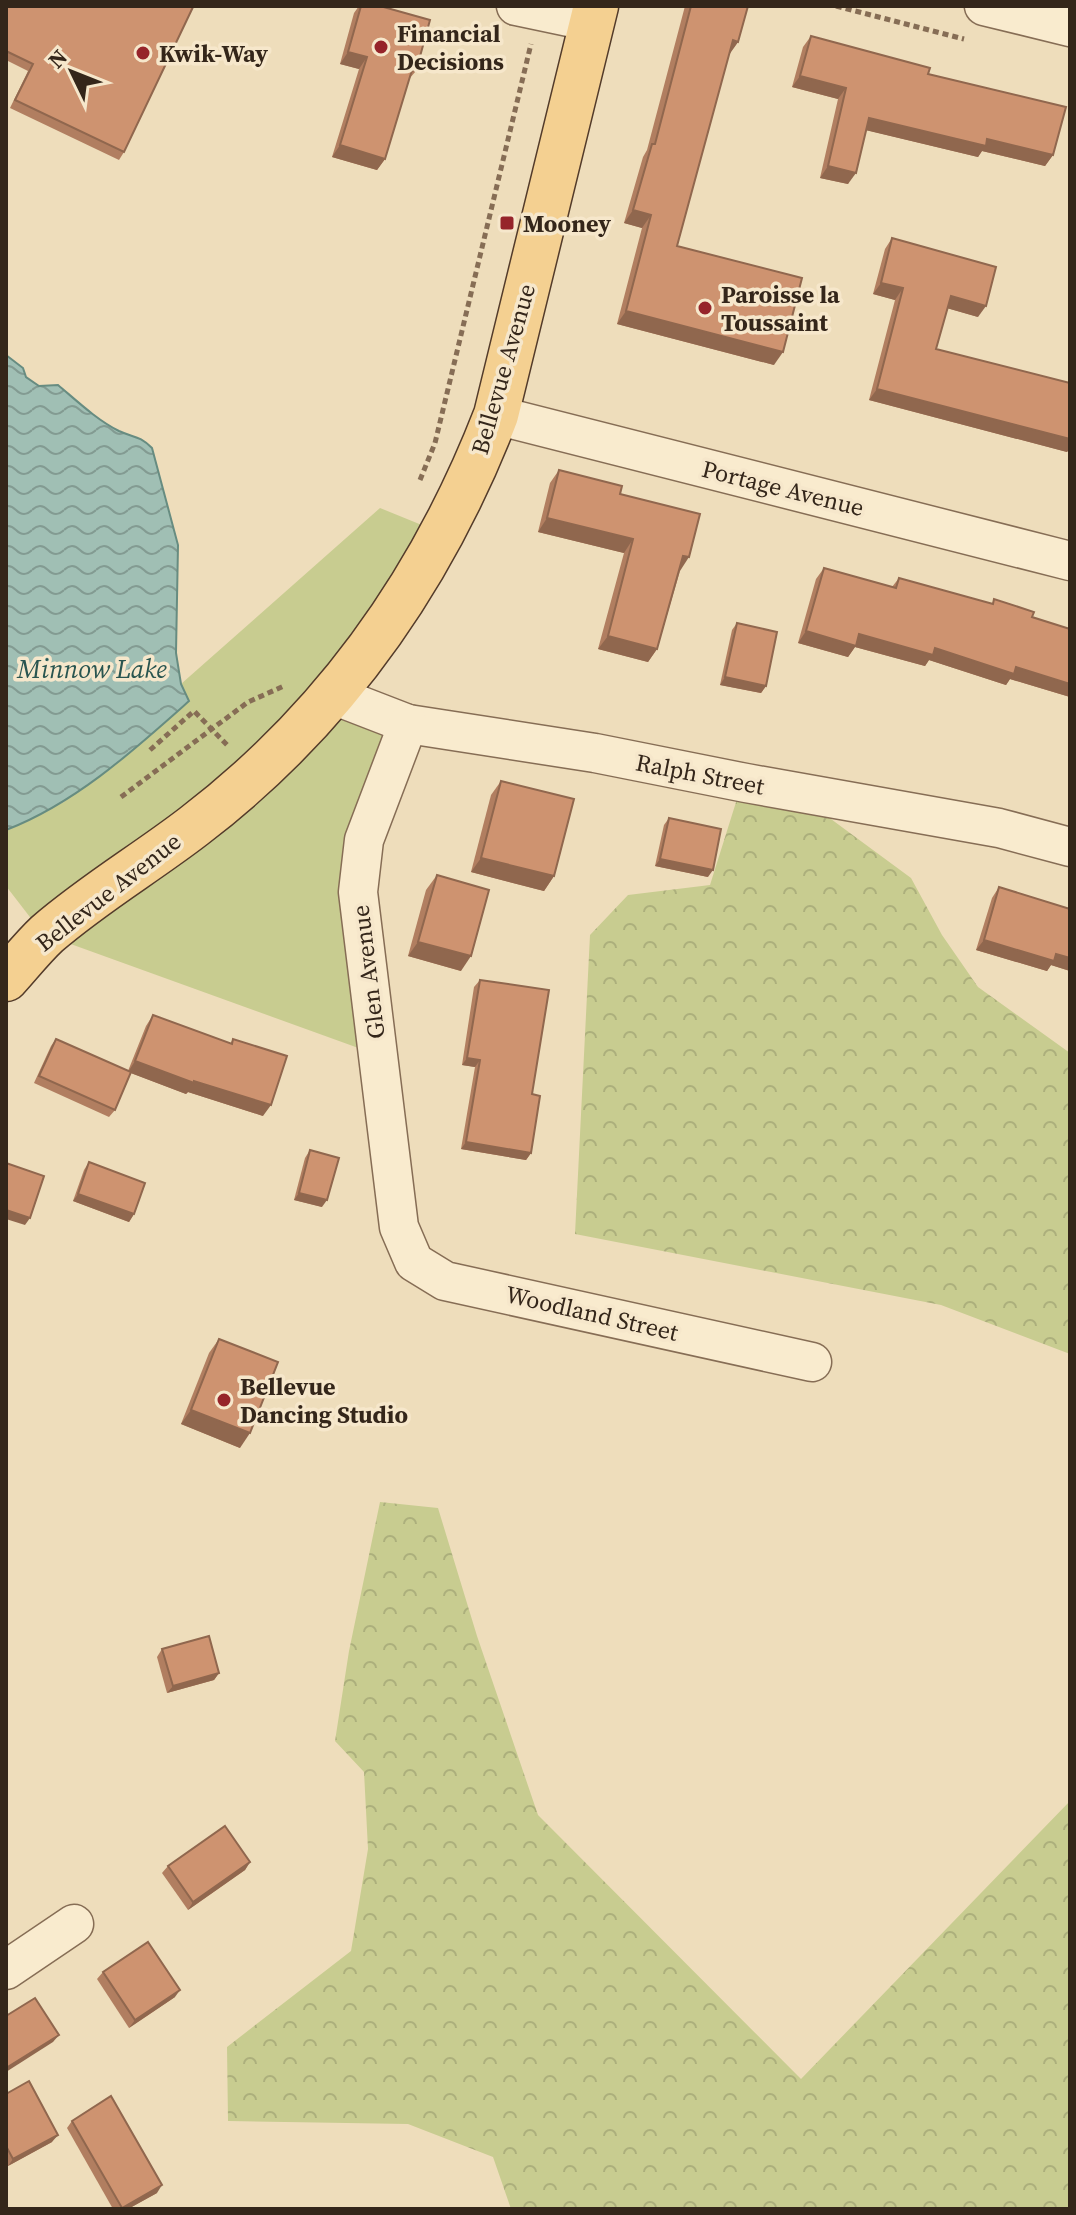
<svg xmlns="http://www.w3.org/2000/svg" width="1076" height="2215" viewBox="0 0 1076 2215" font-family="'Source Serif 4',serif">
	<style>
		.green { fill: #c8cc90 }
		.forest { fill: url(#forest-crowns) }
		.water { fill: url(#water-waves); stroke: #678c81; stroke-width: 2 }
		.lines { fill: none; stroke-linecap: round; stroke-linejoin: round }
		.minor-casing { stroke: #866d55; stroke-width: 41 }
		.major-casing { stroke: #533b2a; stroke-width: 47 }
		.path { stroke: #866d55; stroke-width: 5; stroke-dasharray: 6 4; stroke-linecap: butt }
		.minor { stroke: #f9ebce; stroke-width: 38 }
		.major { stroke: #f4d091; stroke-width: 44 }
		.wall { fill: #b17e60 }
		.shaded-wall { fill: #90674e }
		.building { fill: #ce9370; stroke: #90674e; stroke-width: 2 }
		.poi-dot { fill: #96242a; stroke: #f6e7cb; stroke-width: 3 }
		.labels { text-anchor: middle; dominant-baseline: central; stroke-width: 7; stroke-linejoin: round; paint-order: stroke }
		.poi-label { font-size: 24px; font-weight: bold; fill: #34261a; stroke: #f6e7cb; text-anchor: start }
		.street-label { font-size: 24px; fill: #34261a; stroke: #f6e7cb }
		.water-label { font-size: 26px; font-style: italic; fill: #295550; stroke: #f6e7cb }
	</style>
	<defs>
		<pattern id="forest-crowns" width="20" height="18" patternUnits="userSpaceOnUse" patternTransform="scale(2)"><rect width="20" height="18" fill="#c8cc90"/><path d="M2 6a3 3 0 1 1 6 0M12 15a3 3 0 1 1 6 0" fill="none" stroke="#acaf7c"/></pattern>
		<pattern id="water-waves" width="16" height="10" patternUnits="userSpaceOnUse" patternTransform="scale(2)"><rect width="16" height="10" fill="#a0bfb4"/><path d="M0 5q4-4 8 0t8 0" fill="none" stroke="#839b92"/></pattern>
	</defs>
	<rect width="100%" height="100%" fill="#edb"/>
	<polygon class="green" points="380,508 439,532 336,686 404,725 375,798 375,1054 43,934 6,886 6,830 64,802 181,684"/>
	<g class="forest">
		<polygon points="737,799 816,808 911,878 942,935 978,987 1070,1053 1070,1354 941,1305 575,1234 590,935 628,895 710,885"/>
		<polygon points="380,1502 438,1508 477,1636 538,1815 801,2079 1070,1801 1070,2209 511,2209 493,2157 408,2124 228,2121 227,2047 351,1951 368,1849 364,1772 335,1741 349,1651"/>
	</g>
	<path class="water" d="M6 355 23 368 26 377 39 386 58 385C77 401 97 420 119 431 134 438 139 435 152 448L178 545 176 653 181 684 189 701C134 750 76 803 6 830Z"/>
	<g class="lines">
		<defs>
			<g id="minor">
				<polyline points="516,6 592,22"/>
				<polyline points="984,6 1070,27"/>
				<polyline points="496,415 1070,561"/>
				<polyline points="333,695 408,724 595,753 746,783 999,828 1070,847"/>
				<polyline points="408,724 364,840 358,892 399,1227 414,1262 445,1281 812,1362"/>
				<polyline points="6,1970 74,1924"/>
			</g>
			<path id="major" d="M6 979C19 965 32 948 47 934 93 894 146 863 194 826 334 719 433 578 496 415L596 6"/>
		</defs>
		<use href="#minor" class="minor-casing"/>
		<use href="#major" class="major-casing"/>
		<g class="path">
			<polyline points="836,6 964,39"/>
			<polyline points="420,480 435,443 531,44"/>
			<polyline points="150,750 194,711 228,746"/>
			<polyline points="121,797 248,702 284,686"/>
		</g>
		<use href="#minor" class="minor"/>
		<use href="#major" class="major"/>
	</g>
	<g class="wall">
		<polygon points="6,6 124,152 119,160 10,108 28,71 6,60"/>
		<polygon points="359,6 380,6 416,71 409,79 385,159 377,170 332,157 359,69 340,64 354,13"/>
		<polygon points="685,6 748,6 738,42 729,54 677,246 774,365 617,324 642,228 624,223 643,157 647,150"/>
		<polygon points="811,36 928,74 1053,155 1045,166 982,151 978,157 866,130 848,184 820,178 838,99 792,87 803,47"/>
		<polygon points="892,238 978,317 947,308 936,349 1070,383 1070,448 1067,452 869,400 895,300 873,294 885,249"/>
		<polygon points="559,470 620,494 680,571 657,649 648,662 598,649 624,553 538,532 550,483"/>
		<polygon points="824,568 892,587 899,578 992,604 994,599 1032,617 1070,629 1070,697 1010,679 1006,685 929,660 925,666 855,647 848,657 798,643 816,579"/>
		<polygon points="737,623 766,686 761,693 720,685 732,630"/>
		<polygon points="501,781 554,876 544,891 471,872 491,795"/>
		<polygon points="669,818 708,877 655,866 664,825"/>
		<polygon points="437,875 461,971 408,956 426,890"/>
		<polygon points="999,887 1070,909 1070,971 1051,965 1047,971 976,950 992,898"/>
		<polygon points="480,980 532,1094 531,1153 526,1160 461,1149 475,1067 462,1065 474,987"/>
		<polygon points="153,1015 230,1044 233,1039 263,1116 188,1092 186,1094 131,1073 115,1110 109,1117 34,1083 51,1046 56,1039 128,1071 146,1026"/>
		<polygon points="310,1150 322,1207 294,1200 305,1158"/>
		<polygon points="89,1162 134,1214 129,1222 73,1201 84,1170"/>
		<polygon points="219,1339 240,1448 181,1424 209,1353"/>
		<polygon points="162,1649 219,1673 214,1680 167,1693 157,1657"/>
		<polygon points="250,1862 245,1870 188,1910 162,1873 168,1866"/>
		<polygon points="103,1972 175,1997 129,2028 97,1979"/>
		<polygon points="6,2094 52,2142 8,2166 6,2163"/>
		<polygon points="72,2121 157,2193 128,2209 113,2209 67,2128"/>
	</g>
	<g class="shaded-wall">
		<polygon points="733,40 738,42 729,55"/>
		<polygon points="348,52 367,57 359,69 340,64"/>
		<polygon points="800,76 846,88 838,99 792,87"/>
		<polygon points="869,118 987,139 1053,155 1045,166 982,151 978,157 861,129"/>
		<polygon points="340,145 385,159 377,170 332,157"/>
		<polygon points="828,166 856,173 848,184 820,178"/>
		<polygon points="633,210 651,215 642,228 624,223"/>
		<polygon points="881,283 903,288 895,300 873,294"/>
		<polygon points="951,296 986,306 978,317 943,307"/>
		<polygon points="626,311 783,352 774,365 617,324"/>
		<polygon points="877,389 1070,439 1070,448 1067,452 869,400"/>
		<polygon points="547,518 633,539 624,553 538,532"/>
		<polygon points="683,556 689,557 680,571 674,569"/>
		<polygon points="806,631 859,634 935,648 1016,667 1070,684 1070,697 1010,679 1006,685 929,660 925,666 855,647 848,657 798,643"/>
		<polygon points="608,636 657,649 648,662 598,649"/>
		<polygon points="725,677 766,686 761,693 720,685"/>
		<polygon points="481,858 554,876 544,891 471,872"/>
		<polygon points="660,859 713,870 708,877 655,866"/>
		<polygon points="984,940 1056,954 1070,958 1070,971 1051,965 1047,971 976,950"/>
		<polygon points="418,942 471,956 461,971 408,956"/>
		<polygon points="467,1058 480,1060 475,1067 462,1065"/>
		<polygon points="135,1061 194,1081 271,1105 263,1116 188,1092 186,1094 128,1072"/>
		<polygon points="466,1142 531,1153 526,1160 461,1149"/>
		<polygon points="299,1193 327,1200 322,1207 294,1200"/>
		<polygon points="78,1194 134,1214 129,1222 73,1201"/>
		<polygon points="6,1210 30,1218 25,1225 6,1219"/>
		<polygon points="191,1410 250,1433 240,1448 181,1424"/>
		<polygon points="219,1673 214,1680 167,1693 173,1686"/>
		<polygon points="250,1862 245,1870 188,1910 193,1902"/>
		<polygon points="180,1990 175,1997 129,2028 135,2020"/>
		<polygon points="59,2035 53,2042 6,2072 6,2068"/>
		<polygon points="58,2135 52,2142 8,2166 13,2159"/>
		<polygon points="162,2185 157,2193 128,2209 121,2209"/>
	</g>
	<g class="building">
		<polygon points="6,6 190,6 193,7 124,152 15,100 33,64 6,51"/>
		<polygon points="361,6 380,6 430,20 416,71 412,70 385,159 340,145 367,57 348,52"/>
		<polygon points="691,6 748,6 738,42 733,40 677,246 802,278 783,352 626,311 651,215 633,210 652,144 655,144"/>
		<polygon points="811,36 930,68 928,74 1066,107 1053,155 987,139 986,146 869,118 856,173 828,166 846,88 800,76"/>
		<polygon points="892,238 996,267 986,306 951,296 936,349 1070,383 1070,439 877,389 903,288 881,283"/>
		<polygon points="559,470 622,486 620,494 700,514 689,557 683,556 657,649 608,636 633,539 547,518"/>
		<polygon points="824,568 896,588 899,578 993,604 994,599 1034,612 1032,617 1070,629 1070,684 1016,667 1014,674 935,648 933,655 859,634 856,646 806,631"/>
		<polygon points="737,623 777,632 766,686 725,677"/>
		<polygon points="501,781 574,799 554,876 481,858"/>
		<polygon points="669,818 721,829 713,870 660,859"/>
		<polygon points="437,875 489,890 471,956 418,942"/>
		<polygon points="999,887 1070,909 1070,958 1056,954 1054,961 984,940"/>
		<polygon points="480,980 549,990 532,1094 540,1096 531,1153 466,1142 480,1060 467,1058"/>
		<polygon points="153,1015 232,1044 233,1039 287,1056 271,1105 194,1081 194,1083 135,1061"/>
		<polygon points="56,1039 131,1072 115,1110 39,1076"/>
		<polygon points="310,1150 339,1158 327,1200 299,1193"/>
		<polygon points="89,1162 145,1183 134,1214 78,1194"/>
		<polygon points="6,1163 44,1176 30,1218 6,1210"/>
		<polygon points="219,1339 278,1362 250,1433 191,1410"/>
		<polygon points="209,1636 219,1673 173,1686 162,1649"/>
		<polygon points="225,1826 250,1862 193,1902 168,1866"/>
		<polygon points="148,1942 180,1990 135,2020 103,1972"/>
		<polygon points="35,1998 59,2035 6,2068 6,2016"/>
		<polygon points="29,2081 58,2135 13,2159 6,2146 6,2094"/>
		<polygon points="111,2096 162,2185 122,2208 72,2121"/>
	</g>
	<g class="poi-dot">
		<circle cx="381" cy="47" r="8"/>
		<circle cx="143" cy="53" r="8"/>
		<rect x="499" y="215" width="16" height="16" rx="4"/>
		<circle cx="705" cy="308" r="8"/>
		<circle cx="224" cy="1400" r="8"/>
	</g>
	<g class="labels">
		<g class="poi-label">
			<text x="397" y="33">Financial<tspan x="397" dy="28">Decisions</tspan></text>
			<text x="159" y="53">Kwik-Way</text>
			<text x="523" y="223">Mooney</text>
			<text x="721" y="294">Paroisse la<tspan x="721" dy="28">Toussaint</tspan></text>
			<text x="240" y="1386">Bellevue<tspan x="240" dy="28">Dancing Studio</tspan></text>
		</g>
		<g class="street-label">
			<text transform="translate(503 369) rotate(-74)">Bellevue Avenue</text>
			<text transform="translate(783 488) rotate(14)">Portage Avenue</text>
			<text transform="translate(700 774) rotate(11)">Ralph Street</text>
			<text transform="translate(108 892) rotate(-38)">Bellevue Avenue</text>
			<text transform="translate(368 972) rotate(-97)">Glen Avenue</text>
			<text transform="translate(592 1313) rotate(13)">Woodland Street</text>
		</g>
		<g class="water-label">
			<text x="92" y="669">Minnow Lake</text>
		</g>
	</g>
	<rect width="1076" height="2215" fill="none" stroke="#34261a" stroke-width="16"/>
	<g transform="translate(72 72) rotate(313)" stroke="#f6e7cb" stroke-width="6" paint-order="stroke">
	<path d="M0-6L14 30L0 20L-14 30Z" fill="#34261a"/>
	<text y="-12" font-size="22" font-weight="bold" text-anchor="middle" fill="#34261a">N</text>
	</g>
</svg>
